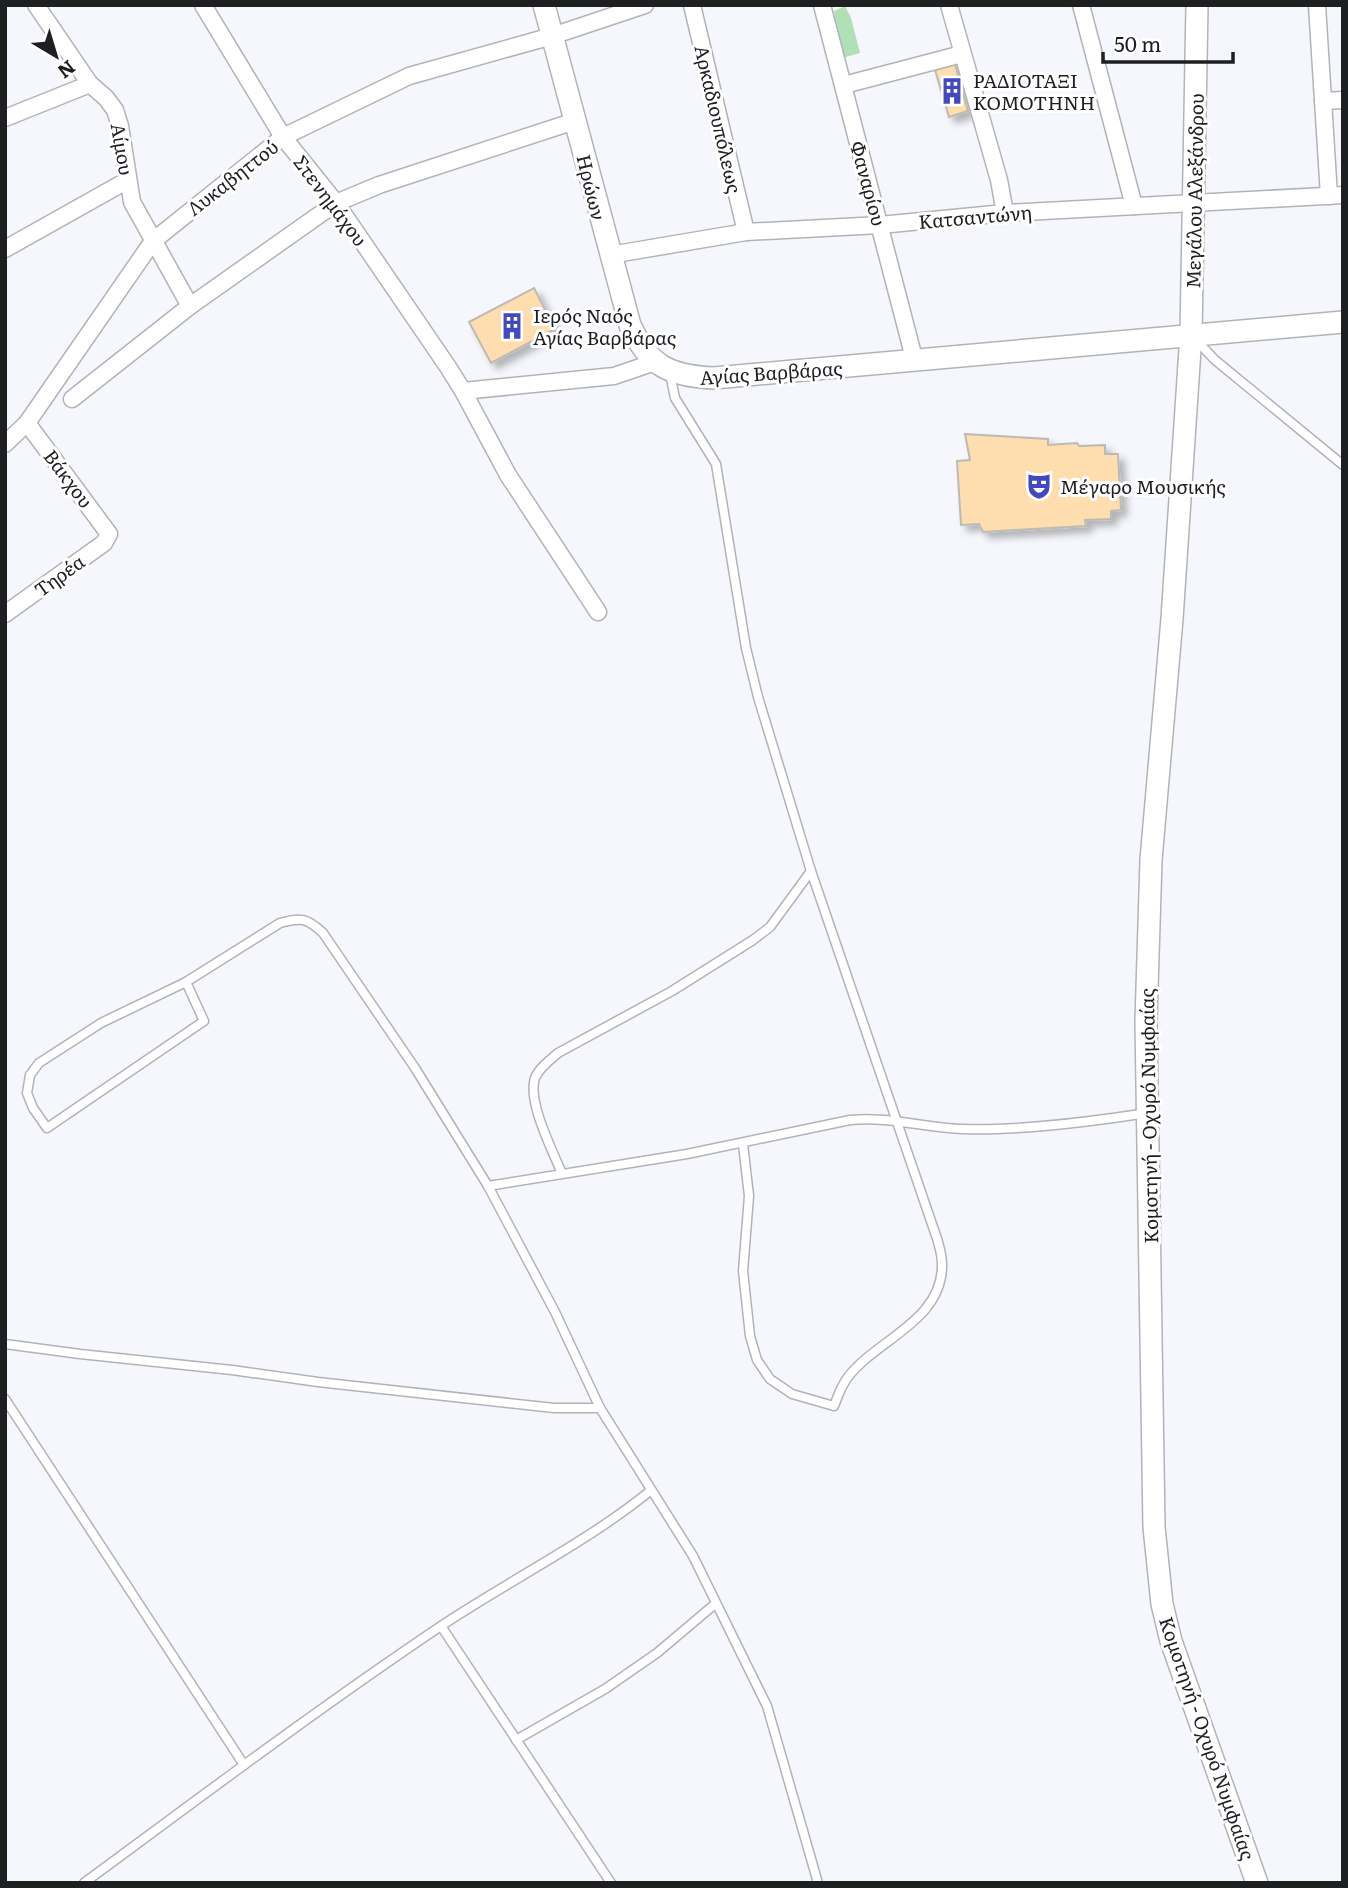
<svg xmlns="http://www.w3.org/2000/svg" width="1348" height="1888" viewBox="0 0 1348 1888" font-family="Literata,serif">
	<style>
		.green { fill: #b0e0b5 }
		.building { fill: #feddaf; stroke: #bdb9b3; stroke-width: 2; filter: url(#shadow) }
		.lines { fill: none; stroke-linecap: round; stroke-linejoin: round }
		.lane-casing { stroke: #b2b3b9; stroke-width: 11 }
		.street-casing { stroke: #b2b3b9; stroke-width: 19 }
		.secondary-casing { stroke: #b2b3b9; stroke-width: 24 }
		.lane { stroke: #fff; stroke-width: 8 }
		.street { stroke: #fff; stroke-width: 16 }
		.secondary { stroke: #fff; stroke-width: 21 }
		.labels { text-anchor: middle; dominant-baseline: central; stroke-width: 6; stroke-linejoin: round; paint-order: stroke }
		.poi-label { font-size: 19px; fill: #1e1f21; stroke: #fff; text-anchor: start }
		.street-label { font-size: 19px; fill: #1e1f21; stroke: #fff }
	</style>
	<defs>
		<filter id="shadow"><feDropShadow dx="6" dy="6" stdDeviation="3.5" flood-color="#0004"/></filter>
	</defs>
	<rect width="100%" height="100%" fill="#f5f7fd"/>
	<polygon class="green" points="845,6 851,18 860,53 842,58 834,11"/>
	<g class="building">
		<polygon points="955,64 968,111 949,117 935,70"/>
		<polygon points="534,288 555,329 491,363 469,322"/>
		<polygon points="965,434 1048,439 1048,445 1077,443 1079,446 1105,445 1105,454 1118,454 1121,510 1111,511 1111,519 1085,520 1086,526 983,532 979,524 961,525 957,461 970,460"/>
	</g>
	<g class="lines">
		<defs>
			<g id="lane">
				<polyline points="1195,339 1215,360 1343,465"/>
				<path d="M670 374 675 398 716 464 746 648 758 697 811 871 933 1227C937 1238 942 1251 942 1264 943 1321 877 1339 848 1377 841 1386 838 1396 834 1406L792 1394 770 1379 757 1360 750 1336 743 1271 749 1196 743 1144"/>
				<path d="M186 982 204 1021 47 1128 33 1108 27 1093 30 1075 39 1063 101 1023 186 982 280 923C301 917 307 918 323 933L415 1068 488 1186 555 1312 600 1408 693 1556 767 1706 818 1883"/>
				<path d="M562 1174C553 1151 527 1102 535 1078 539 1068 550 1060 558 1053L672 991 753 940 770 927 811 871"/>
				<path d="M488 1186 687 1154 850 1120C889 1116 925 1128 963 1129 1021 1131 1089 1122 1147 1113"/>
				<polyline points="5,1344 80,1354 232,1370 318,1382 554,1408 600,1408"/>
				<polyline points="5,1399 244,1765"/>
				<polyline points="441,1626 611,1883"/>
				<polyline points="516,1740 605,1689 657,1653 715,1604"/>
				<path d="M84 1883C202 1796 319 1708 441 1626 510 1580 586 1543 650 1491"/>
			</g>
			<g id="street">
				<polyline points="36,5 90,84 106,98 115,110 120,126 132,202 190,306"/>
				<polyline points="203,5 283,137 336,203 448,367 463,391 508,475 598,612"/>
				<polyline points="692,5 746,232"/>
				<polyline points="822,5 915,362"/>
				<polyline points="949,5 999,180 1005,213"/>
				<polyline points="1081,5 1134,206"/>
				<polyline points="1317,5 1329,196"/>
				<polyline points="844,85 962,54"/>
				<polyline points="1323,101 1343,100"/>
				<polyline points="5,118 90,84"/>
				<polyline points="5,249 128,180"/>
				<polyline points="610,255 746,232 880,225 1005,213 1343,195"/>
				<polyline points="463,391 614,376 655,362"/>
				<polyline points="72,399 190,306 336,203 379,185 575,121"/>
				<polyline points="5,444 27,423 153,241 283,137 409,76 552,36 645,5"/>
				<polyline points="5,614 104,543 109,534 27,423"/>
			</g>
			<g id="secondary">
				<path d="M544 5 630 325C649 366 669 376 714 378L1343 322"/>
				<polyline points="1197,5 1191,334 1172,619 1151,860 1146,1021 1154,1527 1162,1604 1171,1641 1257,1883"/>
			</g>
		</defs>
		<use href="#lane" class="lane-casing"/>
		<use href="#street" class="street-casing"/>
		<use href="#secondary" class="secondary-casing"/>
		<use href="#lane" class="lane"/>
		<use href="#street" class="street"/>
		<use href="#secondary" class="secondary"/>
	</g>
	<defs>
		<symbol id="building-bare" viewBox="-9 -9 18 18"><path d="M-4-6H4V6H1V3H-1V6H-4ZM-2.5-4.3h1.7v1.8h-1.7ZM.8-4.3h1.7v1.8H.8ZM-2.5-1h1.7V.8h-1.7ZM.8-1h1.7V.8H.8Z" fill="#4248bd" stroke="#fff" stroke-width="2.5" paint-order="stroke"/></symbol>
		<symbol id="theatre-bare" viewBox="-9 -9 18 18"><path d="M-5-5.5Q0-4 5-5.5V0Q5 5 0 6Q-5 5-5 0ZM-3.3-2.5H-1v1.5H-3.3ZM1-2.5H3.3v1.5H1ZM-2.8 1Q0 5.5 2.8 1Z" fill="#4248bd" stroke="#fff" stroke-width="2.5" paint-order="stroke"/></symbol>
	</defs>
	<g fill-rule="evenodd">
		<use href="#building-bare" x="933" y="72" width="38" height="38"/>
		<use href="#building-bare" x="493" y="307" width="38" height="38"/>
		<use href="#theatre-bare" x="1020" y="467" width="38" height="38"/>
	</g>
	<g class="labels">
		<g class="poi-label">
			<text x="973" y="80">ΡΑΔΙΟΤΑΞΙ<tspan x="973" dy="22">ΚΟΜΟΤΗΝΗ</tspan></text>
			<text x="533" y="315">Ιερός Ναός<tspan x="533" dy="22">Αγίας Βαρβάρας</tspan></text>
			<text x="1060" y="486">Μέγαρο Μουσικής</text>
		</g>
		<g class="street-label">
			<text transform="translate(719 119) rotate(77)">Αρκαδιουπόλεως</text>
			<text transform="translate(123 149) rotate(80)">Αίμου</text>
			<text transform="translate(232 177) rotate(-38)">Λυκαβηττού</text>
			<text transform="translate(869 183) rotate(75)">Φαναρίου</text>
			<text transform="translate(592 187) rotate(76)">Ηρώων</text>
			<text transform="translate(1194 191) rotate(-89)">Μεγάλου Αλεξάνδρου</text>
			<text transform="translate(331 200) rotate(53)">Στενημάχου</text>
			<text transform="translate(975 216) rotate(-5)">Κατσαντώνη</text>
			<text transform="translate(771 372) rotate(-4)">Αγίας Βαρβάρας</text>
			<text transform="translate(69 478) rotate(53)">Βάκχου</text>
			<text transform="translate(59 575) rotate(-36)">Τηρέα</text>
			<text transform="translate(1148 1116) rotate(-91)">Κομοτηνή - Οχυρό Νυμφαίας</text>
			<text transform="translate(1208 1738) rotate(71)">Κομοτηνή - Οχυρό Νυμφαίας</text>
		</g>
	</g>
	<rect width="1348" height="1888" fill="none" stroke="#1e1f21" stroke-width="14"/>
	<g transform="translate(56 56) rotate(142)" stroke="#ffffff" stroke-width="5" paint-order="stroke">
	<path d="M0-5L12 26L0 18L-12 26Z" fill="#1e1f21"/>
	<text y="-10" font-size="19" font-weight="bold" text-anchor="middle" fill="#1e1f21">N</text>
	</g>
	<path d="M1103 52v10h130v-10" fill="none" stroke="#1e1f21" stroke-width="3.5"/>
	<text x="1114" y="52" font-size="21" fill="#1e1f21" stroke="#ffffff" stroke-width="5" paint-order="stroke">50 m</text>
</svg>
